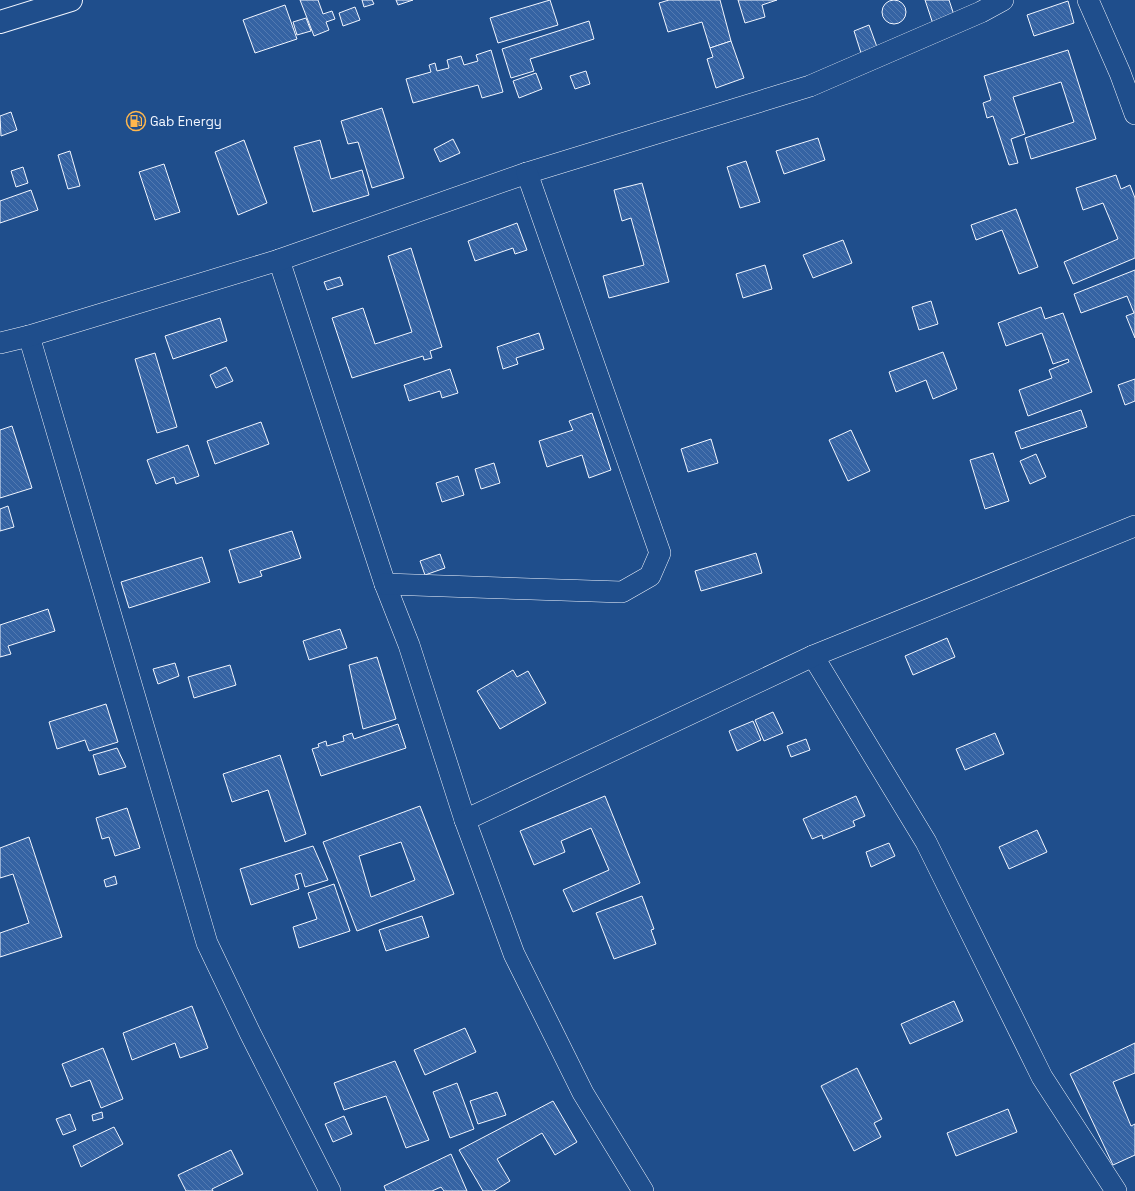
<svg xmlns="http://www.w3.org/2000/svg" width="1135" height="1191" viewBox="0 0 1135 1191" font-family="'Space Grotesk',sans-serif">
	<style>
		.building { fill: url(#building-back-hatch); stroke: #f2f6ff; fill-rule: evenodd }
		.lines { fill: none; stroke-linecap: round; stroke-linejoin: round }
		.minor-casing { stroke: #f2f6ff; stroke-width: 22 }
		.secondary-casing { stroke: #f2f6ff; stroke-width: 24 }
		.minor { stroke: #1f4e8c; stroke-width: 21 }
		.secondary { stroke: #1f4e8c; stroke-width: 22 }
		.labels { text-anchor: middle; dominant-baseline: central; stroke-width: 3; stroke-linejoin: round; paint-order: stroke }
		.poi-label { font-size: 13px; fill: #f2f6ff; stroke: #1f4e8c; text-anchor: start }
	</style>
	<defs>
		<pattern id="building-back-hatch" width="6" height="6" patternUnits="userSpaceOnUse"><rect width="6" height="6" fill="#3563a3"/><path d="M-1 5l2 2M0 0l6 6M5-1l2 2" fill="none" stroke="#537ab1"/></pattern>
	</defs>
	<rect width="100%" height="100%" fill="#1f4e8c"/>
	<g class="building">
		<polygon points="300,0 318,0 323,14 332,11 335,19 326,22 329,30 314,36"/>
		<polygon points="362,0 372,0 374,4 364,7"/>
		<polygon points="396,0 413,0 398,5"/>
		<polygon points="550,0 558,25 498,43 490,18"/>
		<polygon points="669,0 720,0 731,41 710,48 702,22 668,32 659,3"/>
		<polygon points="738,0 777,0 762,5 765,17 745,23"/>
		<polygon points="925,0 949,0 955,18 933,24"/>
		<circle cx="894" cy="12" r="12"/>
		<polygon points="1068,1 1074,23 1034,36 1027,15"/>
		<polygon points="285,5 297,39 255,53 243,20"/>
		<polygon points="355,7 360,20 343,26 339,13"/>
		<polygon points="306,18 311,31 297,35 293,22"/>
		<polygon points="589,21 594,39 530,59 534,71 511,78 502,49"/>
		<polygon points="869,25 877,47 861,53 854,31"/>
		<polygon points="731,41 744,78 716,88 707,59 713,57 710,48"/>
		<polygon points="491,50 503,92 482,98 478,85 413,103 406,79 431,72 429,65 435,63 437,71 449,68 447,60 461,56 464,65 478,61 476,55"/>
		<polygon points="1068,50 1096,139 1031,159 1025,138 1074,122 1061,82 1013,97 1025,134 1011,139 1018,163 1009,165 993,116 987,118 983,103 991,100 984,76"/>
		<polygon points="586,71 590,84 575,89 570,76"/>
		<polygon points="536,73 542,89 519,98 513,81"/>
		<polygon points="382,108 404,178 372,188 358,142 348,144 341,121"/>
		<polygon points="11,112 17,130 1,136 0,116"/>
		<polygon points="818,138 825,160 784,174 776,151"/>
		<polygon points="453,139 460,153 440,162 434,149"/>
		<polygon points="244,140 267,203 238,215 215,152"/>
		<polygon points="320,140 331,179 362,170 369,195 313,212 294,147"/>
		<polygon points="70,151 80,186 68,189 58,155"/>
		<polygon points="746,161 760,202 740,208 727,167"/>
		<polygon points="164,164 180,212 155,220 139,172"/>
		<polygon points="23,167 28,183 16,187 11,171"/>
		<polygon points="1116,175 1121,189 1130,185 1135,198 1135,258 1073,284 1064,262 1118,239 1103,203 1083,210 1076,188"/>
		<polygon points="642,183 669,282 609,298 603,276 644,265 631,218 622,221 614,190"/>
		<polygon points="31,190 38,210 0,223 0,201"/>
		<polygon points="1016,209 1038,267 1019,274 1002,230 976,240 971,225"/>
		<polygon points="517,223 527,250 515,254 513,248 475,261 468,241"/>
		<polygon points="843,240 852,263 813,278 803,255"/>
		<polygon points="411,248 442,347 430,351 432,358 424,360 423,356 352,378 332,318 363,308 375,344 412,332 388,256"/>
		<polygon points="765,265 772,289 743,298 736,274"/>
		<polygon points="1135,270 1135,338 1126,316 1134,313 1127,296 1081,313 1074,294"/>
		<polygon points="340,277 343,285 327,290 324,282"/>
		<polygon points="931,301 938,324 919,330 912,307"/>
		<polygon points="1041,307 1045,319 1063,313 1092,392 1028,416 1019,390 1052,378 1049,370 1069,362 1068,359 1053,364 1042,333 1006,346 998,323"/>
		<polygon points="220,318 227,341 173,359 165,336"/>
		<polygon points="539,333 544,349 516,358 518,364 503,369 497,347"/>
		<polygon points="943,352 957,389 933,399 926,380 896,392 889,372"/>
		<polygon points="155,353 177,427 157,433 135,359"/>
		<polygon points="226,367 233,381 216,388 210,375"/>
		<polygon points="450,369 458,393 442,398 440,391 409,401 404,385"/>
		<polygon points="1135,379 1135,401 1125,405 1118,385"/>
		<polygon points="1081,410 1087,427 1021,449 1015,432"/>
		<polygon points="592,413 611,470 589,478 582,455 547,467 539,441 573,430 569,421"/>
		<polygon points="261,422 269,444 215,464 207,441"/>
		<polygon points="12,426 32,488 0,498 0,430"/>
		<polygon points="851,430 870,471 848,481 829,440"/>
		<polygon points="711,439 718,463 688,472 681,449"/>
		<polygon points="188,445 199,476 176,484 174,477 156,484 147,460"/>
		<polygon points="993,453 1009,501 985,509 970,460"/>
		<polygon points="1036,454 1046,477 1030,484 1020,461"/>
		<polygon points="494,463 500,483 481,489 475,469"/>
		<polygon points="458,476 464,495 442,502 436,483"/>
		<polygon points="8,506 14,527 0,531 0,509"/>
		<polygon points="292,531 301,558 260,571 262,576 239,583 229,550"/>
		<polygon points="756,553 762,573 701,591 695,571"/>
		<polygon points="440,554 445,568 425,575 420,561"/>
		<polygon points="202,557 210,582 129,608 121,582"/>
		<polygon points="48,609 55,631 8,646 11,654 0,657 0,625"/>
		<polygon points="340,629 347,648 309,660 303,641"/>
		<polygon points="947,638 955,657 913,675 905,656"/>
		<polygon points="377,657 396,719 363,729 349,665"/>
		<polygon points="175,663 179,676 158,684 153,669"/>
		<polygon points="230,665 236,685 194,698 188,677"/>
		<polygon points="513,670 517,677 528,671 546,703 500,729 477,691"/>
		<polygon points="106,704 118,742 89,751 85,740 57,749 49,722"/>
		<polygon points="773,712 783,733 764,741 755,720"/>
		<polygon points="753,721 761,740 737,751 729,731"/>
		<polygon points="398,724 406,748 321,776 312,749 319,747 318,744 326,741 327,746 344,741 343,736 352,733 354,739"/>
		<polygon points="995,733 1004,754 965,770 956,749"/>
		<polygon points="806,739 810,750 791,757 787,746"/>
		<polygon points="117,748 126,767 99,775 93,755"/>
		<polygon points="280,755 306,834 285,842 268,790 232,802 223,774"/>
		<polygon points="605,796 640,883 573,912 563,890 609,870 591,828 561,841 565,852 534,865 520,831"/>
		<polygon points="856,796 865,816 853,821 855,826 823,839 822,835 812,839 803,819"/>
		<path d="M420 806 454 894 357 931 323 842ZM401 842 415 880 371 897 359 856Z"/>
		<polygon points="127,808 140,848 115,856 109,837 102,839 96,818"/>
		<polygon points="1037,830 1047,852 1009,869 999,847"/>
		<polygon points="29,837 62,937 0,957 0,933 29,923 13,874 0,878 0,848"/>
		<polygon points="889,843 895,856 871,867 866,852"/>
		<polygon points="313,846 328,880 305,887 301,873 295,875 299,889 251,905 240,869"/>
		<polygon points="115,876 117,884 106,887 104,880"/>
		<polygon points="334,884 350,931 299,948 293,927 317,919 308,893"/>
		<polygon points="642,896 654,929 651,930 656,944 614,959 596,913"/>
		<polygon points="422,916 429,937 386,951 379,930"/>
		<polygon points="954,1001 963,1021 910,1044 901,1024"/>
		<polygon points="192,1006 208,1048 180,1058 175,1043 132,1060 123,1033"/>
		<polygon points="465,1028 476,1052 425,1075 414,1050"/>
		<polygon points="1135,1043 1135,1073 1113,1082 1131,1126 1135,1124 1135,1155 1113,1165 1070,1074"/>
		<polygon points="103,1048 123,1099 101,1108 90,1080 71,1087 62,1064"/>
		<polygon points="395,1061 429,1140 406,1148 386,1096 344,1110 334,1083"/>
		<polygon points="857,1068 882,1119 874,1123 881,1137 854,1151 821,1086"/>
		<polygon points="457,1083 474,1129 450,1138 433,1092"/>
		<polygon points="497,1092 506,1115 478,1124 470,1101"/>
		<polygon points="553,1101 577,1142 555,1155 542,1133 497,1159 510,1181 494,1191 483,1191 459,1150"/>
		<polygon points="1008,1109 1017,1132 956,1156 947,1133"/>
		<polygon points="102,1112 103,1118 93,1121 92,1115"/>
		<polygon points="70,1114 76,1130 63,1135 56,1119"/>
		<polygon points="344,1116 352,1134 333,1142 325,1124"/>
		<polygon points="114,1127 123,1144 81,1167 73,1146"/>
		<polygon points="231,1150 243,1174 212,1189 213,1191 186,1191 178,1175"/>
		<polygon points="451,1154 467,1191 444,1191 441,1187 432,1191 386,1191 384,1186"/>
	</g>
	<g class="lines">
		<defs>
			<g id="minor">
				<polyline points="1088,0 1120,73 1135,114"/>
				<polyline points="279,260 385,584 409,645 465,820 514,954 583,1093 643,1191"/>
				<polyline points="29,336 207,943 250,1033 330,1191"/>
				<polyline points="0,343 29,336 279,260 527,173 810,86 981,12 1003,0"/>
				<polyline points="385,584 622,592 650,576 660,553 527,173"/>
				<polyline points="813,656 926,842 1042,1077 1116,1191"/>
				<polyline points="465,820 813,656 1135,526"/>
			</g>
			<polyline id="secondary" points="0,22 71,0"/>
		</defs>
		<use href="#minor" class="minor-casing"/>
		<use href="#secondary" class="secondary-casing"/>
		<use href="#minor" class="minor"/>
		<use href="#secondary" class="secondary"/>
	</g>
	<defs>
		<symbol id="fuel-ring" viewBox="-11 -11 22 22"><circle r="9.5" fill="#1f4e8c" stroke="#ffb74d" stroke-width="1.5"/><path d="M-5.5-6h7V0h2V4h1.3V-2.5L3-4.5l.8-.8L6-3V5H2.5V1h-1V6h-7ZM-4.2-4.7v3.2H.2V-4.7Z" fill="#ffb74d"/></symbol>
	</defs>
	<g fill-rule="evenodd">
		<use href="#fuel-ring" x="125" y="110" width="22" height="22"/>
	</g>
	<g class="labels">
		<g class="poi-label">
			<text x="150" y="121">Gab Energy</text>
		</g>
	</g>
</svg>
